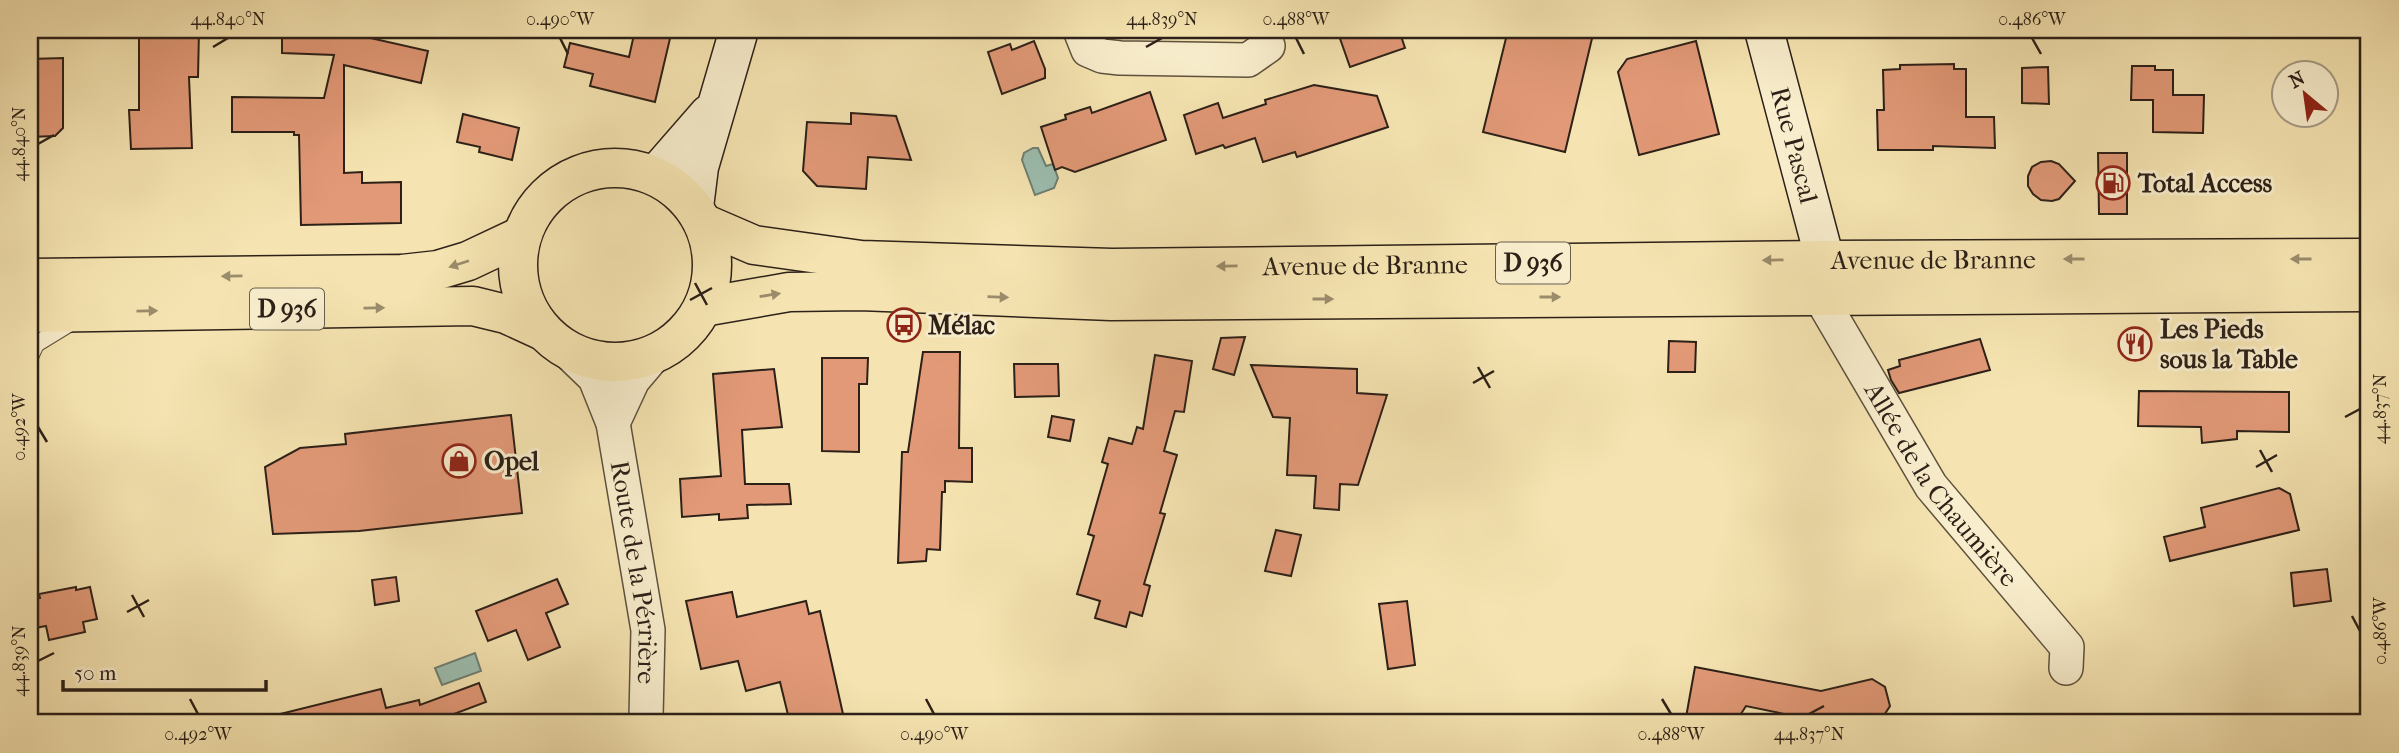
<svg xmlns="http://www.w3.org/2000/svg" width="2399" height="753" viewBox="0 0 2399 753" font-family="'IM FELL French Canon',serif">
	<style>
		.water { fill: #9cbeb0; stroke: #6f7f73; stroke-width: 2 }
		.building { fill: #e29977; stroke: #2c2018; stroke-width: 2 }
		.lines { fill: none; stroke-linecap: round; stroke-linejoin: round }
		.lane-casing { stroke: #5e513e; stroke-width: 18 }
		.street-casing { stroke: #5e513e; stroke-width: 36 }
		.secondary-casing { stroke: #2c2018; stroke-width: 41 }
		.primary-casing { stroke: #2c2018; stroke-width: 41 }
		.lane { stroke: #f8edcc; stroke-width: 16 }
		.street { stroke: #f8edcc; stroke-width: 33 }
		.secondary { stroke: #f8edcc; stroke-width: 38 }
		.primary { stroke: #f5e4b1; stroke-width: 38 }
		.oneway { fill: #9b8c6c }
		.ticks { fill: none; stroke: #2c2018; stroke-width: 2.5 }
		.labels { text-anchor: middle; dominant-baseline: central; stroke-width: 6; stroke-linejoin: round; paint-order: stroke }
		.shield { fill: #f8edcc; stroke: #695e4e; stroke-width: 2 }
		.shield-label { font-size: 24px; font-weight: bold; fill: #2c2018 }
		.street-label { font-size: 26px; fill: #2c2018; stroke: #f8edcc }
		.poi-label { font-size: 26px; font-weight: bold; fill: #2c2018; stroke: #f8edcc; text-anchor: start }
		.neatline { fill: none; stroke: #2c2018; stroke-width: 2.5 }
		.ticks-label { font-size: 18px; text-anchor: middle; fill: #2c2018 }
	</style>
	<rect width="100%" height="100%" fill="#f5e4b1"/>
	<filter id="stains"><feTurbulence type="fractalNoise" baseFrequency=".00286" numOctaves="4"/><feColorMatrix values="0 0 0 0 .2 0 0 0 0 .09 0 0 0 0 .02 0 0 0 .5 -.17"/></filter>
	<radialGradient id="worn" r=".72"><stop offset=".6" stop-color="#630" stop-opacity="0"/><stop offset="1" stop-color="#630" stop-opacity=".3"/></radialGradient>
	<g class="water">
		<polygon points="1033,148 1038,148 1046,166 1053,164 1058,178 1054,188 1035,195 1022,160 1024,153"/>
		<polygon points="475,653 481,671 442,685 435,668"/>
	</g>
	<g class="building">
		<polygon points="164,30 199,30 198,77 189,77 192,148 131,149 129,110 139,110 139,38 163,37"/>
		<polygon points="282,30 335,30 428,51 421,83 344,65 344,173 362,172 362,183 401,182 401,223 301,225 299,135 294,135 294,132 232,132 232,97 324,98 334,55 282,53"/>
		<polygon points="635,30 672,30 655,102 590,86 593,74 564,67 570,43 629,57"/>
		<polygon points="1337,30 1399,30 1405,48 1350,67"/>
		<polygon points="1508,30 1594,30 1565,152 1483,132"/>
		<polygon points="1034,41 1045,69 1045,78 1002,94 988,52 1010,44 1012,50"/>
		<polygon points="1696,41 1719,134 1639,155 1618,72 1627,59"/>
		<polygon points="63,58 63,128 55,136 30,137 30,59"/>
		<polygon points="1954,64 1954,69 1966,69 1966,117 1994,117 1995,148 1933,146 1933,150 1878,150 1877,110 1884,110 1883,70 1900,69 1900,65"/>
		<polygon points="2132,66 2155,66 2155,70 2173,70 2173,95 2204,95 2203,133 2153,132 2153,100 2131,100"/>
		<polygon points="2048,67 2049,104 2022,103 2022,68"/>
		<polygon points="1314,85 1377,96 1388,127 1297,157 1295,152 1263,162 1255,138 1225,148 1223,145 1196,154 1184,115 1218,103 1223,118 1266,104 1265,100"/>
		<polygon points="1150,92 1166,140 1075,172 1062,167 1055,170 1041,127 1066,119 1065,115 1090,107 1092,113"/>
		<polygon points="851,113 896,116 911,160 868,157 866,189 817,186 803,171 807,122 851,124"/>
		<polygon points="463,114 519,128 512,160 479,152 480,147 457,142"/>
		<polygon points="2098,153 2127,153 2127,214 2099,214"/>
		<polygon points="2051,161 2059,164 2075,181 2059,199 2052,201 2041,200 2033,194 2028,186 2028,176 2032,167 2041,162"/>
		<polygon points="1245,337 1234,375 1213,369 1221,338"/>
		<polygon points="1980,339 1990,370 1899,393 1891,380 1888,370 1900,366 1899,360"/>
		<polygon points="1669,341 1696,342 1695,372 1668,372"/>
		<polygon points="923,352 960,352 959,448 972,448 972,482 945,481 945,492 942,492 940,550 927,549 926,561 898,563 902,452 908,452"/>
		<polygon points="1155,355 1192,361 1184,412 1175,411 1164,451 1177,455 1160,513 1165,514 1144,584 1150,586 1142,616 1130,612 1126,627 1095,618 1100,601 1077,594 1094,536 1088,534 1108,464 1102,462 1109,438 1132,444 1137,427 1143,429"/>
		<polygon points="822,358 868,358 867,384 859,384 859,452 822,451"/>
		<polygon points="1014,364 1058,364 1059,396 1015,397"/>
		<polygon points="1251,365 1357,369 1357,393 1387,395 1358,485 1340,484 1339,510 1314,508 1316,476 1287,475 1290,418 1273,417"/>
		<polygon points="774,369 782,427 742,430 745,484 789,484 791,504 747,505 748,518 719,520 719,514 682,517 680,479 721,476 713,374"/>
		<polygon points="2139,391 2289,392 2289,432 2237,431 2237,439 2202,443 2201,427 2138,426"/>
		<polygon points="511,415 522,513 359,531 273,534 265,467 300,448 346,444 345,434"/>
		<polygon points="1052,416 1074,420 1070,441 1048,437"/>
		<polygon points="2279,488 2290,494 2299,530 2170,561 2164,537 2205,527 2201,508"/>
		<polygon points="1276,530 1301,535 1291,576 1265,571"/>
		<polygon points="2327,569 2331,601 2294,606 2291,573"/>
		<polygon points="396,577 399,601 375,605 372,580"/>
		<polygon points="557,579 568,604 546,613 560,647 528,660 516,630 488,641 476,611"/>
		<polygon points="76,587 76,590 90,587 97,619 83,622 85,632 49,640 46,626 30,629 30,600 40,598 39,594"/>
		<polygon points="732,592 737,617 806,601 809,614 820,611 845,723 790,723 780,682 746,691 738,661 701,669 686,601"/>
		<polygon points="1407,601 1415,665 1388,669 1379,604"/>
		<polygon points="1695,667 1821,691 1872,679 1885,687 1890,706 1879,723 1792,723 1794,716 1746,706 1735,723 1685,723"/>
		<polygon points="479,683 486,702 430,723 276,723 276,715 381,689 386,708 419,700 420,705"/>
	</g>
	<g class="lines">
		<defs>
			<polyline id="lane" points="30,357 36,344 72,322"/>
			<g id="street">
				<polyline points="1080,30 1088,50 1102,56 1120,58 1248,60 1268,46"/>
				<path id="s1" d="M1819 295 1931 486 2067 647 2066 668"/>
				<path id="s2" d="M566 350 595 378 613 423 648 630 646 717 644 723"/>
				<polyline points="613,423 633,380 655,354"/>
			</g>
			<g id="secondary">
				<path id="s3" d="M1764 30 1825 260"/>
				<polyline points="655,176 709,114"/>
				<polyline points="694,207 699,167 739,30"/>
			</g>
			<g id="primary">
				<circle cx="615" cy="265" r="97"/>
				<path id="s4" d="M703 223 754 245 861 260 1112 268 1825 260 2369 258"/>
				<polyline points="30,278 402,274 438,270 468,261 521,236"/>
				<polyline points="703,307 789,292 860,291 1111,301 2369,292"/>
				<polyline points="30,313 473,306 506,314 541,330"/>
			</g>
		</defs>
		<use href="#lane" class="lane-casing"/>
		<use href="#street" class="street-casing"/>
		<use href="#secondary" class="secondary-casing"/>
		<use href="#primary" class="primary-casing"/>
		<use href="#lane" class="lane"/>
		<use href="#street" class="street"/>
		<use href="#secondary" class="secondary"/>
		<use href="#primary" class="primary"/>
	</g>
	<defs><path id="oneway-solid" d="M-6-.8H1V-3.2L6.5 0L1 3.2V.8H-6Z" transform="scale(1.75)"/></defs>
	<g class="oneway">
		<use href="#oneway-solid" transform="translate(2074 259) rotate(180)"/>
		<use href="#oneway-solid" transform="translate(2301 259) rotate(180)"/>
		<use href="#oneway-solid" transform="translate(1773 260) rotate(179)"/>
		<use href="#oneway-solid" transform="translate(459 264) rotate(162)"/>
		<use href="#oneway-solid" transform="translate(1227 266) rotate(179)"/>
		<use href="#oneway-solid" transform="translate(232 276) rotate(179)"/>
		<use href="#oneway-solid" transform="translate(770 295) rotate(-9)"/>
		<use href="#oneway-solid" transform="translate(998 297) rotate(2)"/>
		<use href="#oneway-solid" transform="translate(1550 297)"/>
		<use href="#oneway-solid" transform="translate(1323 299)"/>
		<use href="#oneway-solid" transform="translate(374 308) rotate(-1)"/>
		<use href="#oneway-solid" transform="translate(147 311) rotate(-1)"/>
	</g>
	<path class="ticks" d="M560 38 568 54M1296 38 1304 54M2032 38 2041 54M213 47 228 38M1146 47 1162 38M38 144 54 135M695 283 707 305M690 300 712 288M1478 367 1490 388M1473 383 1494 371M2345 417 2360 409M38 427 47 442M2260 450 2272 472M2256 467 2277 455M132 595 144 617M127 612 149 600M2352 616 2360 631M38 661 54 653M190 699 198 714M926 699 934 714M1662 699 1671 714M1809 714 1824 706"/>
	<defs>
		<symbol id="fuel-ring" viewBox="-11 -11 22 22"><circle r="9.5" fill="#f8edcc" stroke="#8f2418" stroke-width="1.5"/><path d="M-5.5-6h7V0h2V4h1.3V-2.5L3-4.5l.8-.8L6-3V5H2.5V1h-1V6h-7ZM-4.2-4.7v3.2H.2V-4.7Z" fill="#8f2418"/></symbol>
		<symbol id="bus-ring" viewBox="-11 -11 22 22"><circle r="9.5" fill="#f8edcc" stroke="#8f2418" stroke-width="1.5"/><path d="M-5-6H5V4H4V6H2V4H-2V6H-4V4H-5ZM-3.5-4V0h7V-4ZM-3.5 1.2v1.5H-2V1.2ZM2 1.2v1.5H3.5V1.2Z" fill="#8f2418"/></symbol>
		<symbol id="restaurant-ring" viewBox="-11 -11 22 22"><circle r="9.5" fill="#f8edcc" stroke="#8f2418" stroke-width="1.5"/><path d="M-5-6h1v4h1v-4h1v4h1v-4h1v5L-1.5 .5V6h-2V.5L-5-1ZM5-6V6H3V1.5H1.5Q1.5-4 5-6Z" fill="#8f2418"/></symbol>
		<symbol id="shop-ring" viewBox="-11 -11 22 22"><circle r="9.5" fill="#f8edcc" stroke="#8f2418" stroke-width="1.5"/><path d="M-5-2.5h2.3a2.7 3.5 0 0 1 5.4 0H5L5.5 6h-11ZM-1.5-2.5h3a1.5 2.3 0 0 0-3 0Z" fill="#8f2418"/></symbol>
	</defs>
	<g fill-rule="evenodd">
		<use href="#fuel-ring" x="2094" y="164" width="38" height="38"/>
		<use href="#bus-ring" x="885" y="306" width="38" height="38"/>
		<use href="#restaurant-ring" x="2116" y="325" width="38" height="38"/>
		<use href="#shop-ring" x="440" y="442" width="38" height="38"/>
	</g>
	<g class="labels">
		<g class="shield">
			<rect x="1496" y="242.5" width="74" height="41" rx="5"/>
			<rect x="250" y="288.5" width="74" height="41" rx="5"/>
		</g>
		<g class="shield-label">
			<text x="1533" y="263">D 936</text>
			<text x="287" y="309">D 936</text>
		</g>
		<g class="street-label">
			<text stroke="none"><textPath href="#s3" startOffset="119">Rue Pascal</textPath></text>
			<text stroke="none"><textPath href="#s4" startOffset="1236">Avenue de Branne</textPath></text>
			<text stroke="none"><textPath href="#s4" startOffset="668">Avenue de Branne</textPath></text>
			<text stroke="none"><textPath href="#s1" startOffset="226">Allée de la Chaumière</textPath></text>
			<text stroke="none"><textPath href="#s2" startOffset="240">Route de la Pérrière</textPath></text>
		</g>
		<g class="poi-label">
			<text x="2138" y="183">Total Access</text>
			<text x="928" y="325">Mélac</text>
			<text x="2160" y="329">Les Pieds<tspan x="2160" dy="30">sous la Table</tspan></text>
			<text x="484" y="461">Opel</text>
		</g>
	</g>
	<rect width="2399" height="753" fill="none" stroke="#f5e4b1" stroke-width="77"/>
	<g transform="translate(2305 94) rotate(331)"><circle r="33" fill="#f8edcc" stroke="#a69b84" stroke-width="2"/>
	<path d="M0-5L12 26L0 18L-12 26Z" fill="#8f2418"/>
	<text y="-10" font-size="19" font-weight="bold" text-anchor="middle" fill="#2c2018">N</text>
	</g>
	<path d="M63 680v10h203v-10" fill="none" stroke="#2c2018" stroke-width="3.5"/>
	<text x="74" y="680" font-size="21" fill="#2c2018" stroke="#f8edcc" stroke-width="5" paint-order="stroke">50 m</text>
	<rect x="38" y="38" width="2322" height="676" class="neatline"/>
	<g class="ticks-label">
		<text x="228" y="25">44.840°N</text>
		<text x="560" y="25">0.490°W</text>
		<text x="1162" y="25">44.839°N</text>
		<text x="1296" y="25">0.488°W</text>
		<text x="2032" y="25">0.486°W</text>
		<text transform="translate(19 144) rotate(-90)" y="6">44.840°N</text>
		<text transform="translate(2380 409) rotate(-90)" y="6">44.837°N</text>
		<text transform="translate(19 427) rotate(-90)" y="6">0.492°W</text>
		<text transform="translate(2380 631) rotate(-90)" y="6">0.486°W</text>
		<text transform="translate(19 661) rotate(-90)" y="6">44.839°N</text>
		<text x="198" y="740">0.492°W</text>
		<text x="934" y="740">0.490°W</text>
		<text x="1671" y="740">0.488°W</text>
		<text x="1809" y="740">44.837°N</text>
	</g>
	<rect width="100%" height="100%" filter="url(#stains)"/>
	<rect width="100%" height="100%" fill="url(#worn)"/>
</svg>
